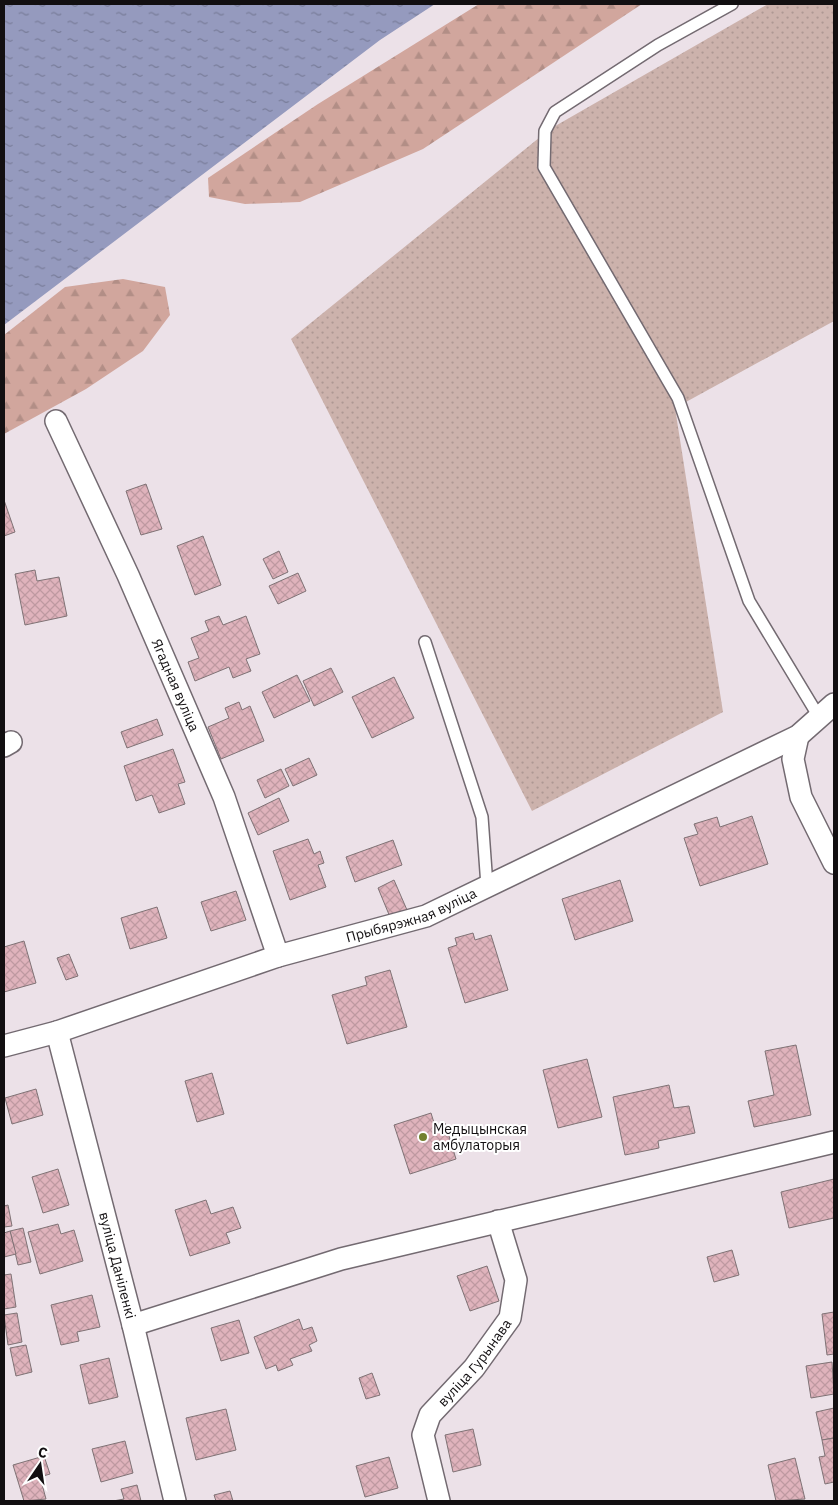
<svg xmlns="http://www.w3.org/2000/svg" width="838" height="1505" viewBox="0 0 838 1505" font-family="'IBM Plex Sans',sans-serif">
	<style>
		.green { fill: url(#green-dots) }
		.forest { fill: url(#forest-firs) }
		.water { fill: url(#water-ripples) }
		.building { fill: url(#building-cross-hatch); stroke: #7f7275 }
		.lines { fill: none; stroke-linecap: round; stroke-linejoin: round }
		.lane-casing { stroke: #736a71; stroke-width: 14 }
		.street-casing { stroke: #736a71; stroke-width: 24 }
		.lane { stroke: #fff; stroke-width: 11 }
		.street { stroke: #fff; stroke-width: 21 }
		.poi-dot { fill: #72802e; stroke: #fff; stroke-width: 2 }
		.labels { text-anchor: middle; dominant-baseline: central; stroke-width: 4; stroke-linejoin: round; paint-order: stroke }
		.street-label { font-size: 14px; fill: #120f11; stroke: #fff }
		.poi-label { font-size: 14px; fill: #120f11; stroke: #fff; text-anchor: start }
	</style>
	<defs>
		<pattern id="green-dots" width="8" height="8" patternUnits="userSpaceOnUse" patternTransform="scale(1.25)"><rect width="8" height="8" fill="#ccb2ac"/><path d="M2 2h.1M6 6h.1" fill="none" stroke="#ae9893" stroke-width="1.8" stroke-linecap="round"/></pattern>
		<pattern id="forest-firs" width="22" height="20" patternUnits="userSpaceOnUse" patternTransform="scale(1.25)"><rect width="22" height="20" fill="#d1a69d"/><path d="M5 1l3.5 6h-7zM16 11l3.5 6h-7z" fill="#b28e86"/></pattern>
		<pattern id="water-ripples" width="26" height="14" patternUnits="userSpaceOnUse" patternTransform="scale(1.25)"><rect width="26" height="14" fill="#959abe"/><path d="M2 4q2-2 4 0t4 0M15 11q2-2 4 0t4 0" fill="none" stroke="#787c99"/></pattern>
		<pattern id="building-cross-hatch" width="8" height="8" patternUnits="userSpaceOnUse" patternTransform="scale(1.25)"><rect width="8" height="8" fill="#dfb3bc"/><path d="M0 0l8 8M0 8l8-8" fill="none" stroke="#be99a1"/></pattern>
	</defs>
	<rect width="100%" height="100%" fill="#ece1e8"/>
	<polygon class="green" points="768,4 834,4 834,321 675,408 723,712 532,811 291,339 550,129"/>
	<g class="forest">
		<polygon points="479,4 642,4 423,149 300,202 245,204 209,197 208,178 318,104"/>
		<polygon points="123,279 165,287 170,315 143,351 86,389 4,434 4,335 65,287"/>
	</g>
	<polygon class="water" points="4,4 435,4 380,40 4,325"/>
	<g class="building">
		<polygon points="146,484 162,529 141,535 126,491"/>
		<polygon points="4,500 15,532 4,536"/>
		<polygon points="203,536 221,585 195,595 177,546"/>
		<polygon points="279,551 288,572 273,579 263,559"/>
		<polygon points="35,570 37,581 59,577 67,616 25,625 15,574"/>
		<polygon points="298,573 306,591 278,604 269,586"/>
		<polygon points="219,616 223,625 246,616 260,654 246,659 251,671 233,678 229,667 195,681 188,662 199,658 191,638 209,631 205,621"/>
		<polygon points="331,668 343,692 314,706 303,681"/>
		<polygon points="297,675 310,701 274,718 262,692"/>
		<polygon points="394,677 414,718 372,738 352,697"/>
		<polygon points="239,702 242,710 250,706 264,741 221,759 208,727 229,718 225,708"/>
		<polygon points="157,719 163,735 127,748 121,732"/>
		<polygon points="173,749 185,782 178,784 185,804 159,813 152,795 136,801 124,766"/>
		<polygon points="309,758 317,775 293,786 285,769"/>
		<polygon points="281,769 289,786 265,798 257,780"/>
		<polygon points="279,798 289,821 258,835 248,813"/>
		<polygon points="752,816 768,864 700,886 684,838 698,834 694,824 717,817 720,827"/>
		<polygon points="308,839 314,854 320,851 324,863 318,865 326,887 290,900 273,851"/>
		<polygon points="393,840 402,865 355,882 346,857"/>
		<polygon points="394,880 407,910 390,917 378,888"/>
		<polygon points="620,880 633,921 575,940 562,899"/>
		<polygon points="236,891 246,920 211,931 201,902"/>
		<polygon points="157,907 167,938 130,949 121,918"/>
		<polygon points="473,933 475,940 491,935 508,990 465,1003 448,948 457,945 455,938"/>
		<polygon points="24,941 36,983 4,992 4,947"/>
		<polygon points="69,954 78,976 66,980 57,958"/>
		<polygon points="390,970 407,1027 347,1044 332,995 367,985 365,977"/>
		<polygon points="796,1045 811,1115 754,1127 748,1101 774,1095 765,1051"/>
		<polygon points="587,1059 602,1117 558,1128 543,1070"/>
		<polygon points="212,1073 224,1114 197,1122 185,1081"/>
		<polygon points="669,1085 674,1108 689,1106 695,1133 658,1141 659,1148 625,1155 613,1097"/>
		<polygon points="36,1089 43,1115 12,1124 5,1098"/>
		<polygon points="431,1113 435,1126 445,1123 456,1159 410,1174 394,1125"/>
		<polygon points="58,1169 69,1205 43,1213 32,1177"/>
		<polygon points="834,1179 834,1218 789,1228 781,1192"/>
		<polygon points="206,1200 211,1214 233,1207 241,1228 226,1233 230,1243 190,1256 175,1210"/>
		<polygon points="8,1205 12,1226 4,1227 4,1206"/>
		<polygon points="58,1224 61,1234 74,1230 83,1261 40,1274 28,1232"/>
		<polygon points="23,1228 31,1262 18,1265 10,1231"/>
		<polygon points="10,1231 16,1254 4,1257 4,1233"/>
		<polygon points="732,1250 739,1275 714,1282 707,1257"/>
		<polygon points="487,1266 499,1301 470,1311 457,1276"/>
		<polygon points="11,1274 16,1307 4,1309 4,1275"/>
		<polygon points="92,1295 100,1327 77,1332 79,1341 61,1345 51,1305"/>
		<polygon points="834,1312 834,1354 827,1355 822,1314"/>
		<polygon points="17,1313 22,1342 8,1345 4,1315"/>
		<polygon points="299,1319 303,1330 312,1327 317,1341 309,1345 312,1351 290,1359 293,1365 278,1371 276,1365 266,1369 254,1337"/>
		<polygon points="239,1320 249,1353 221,1361 211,1328"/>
		<polygon points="26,1345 32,1372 16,1376 10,1348"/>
		<polygon points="109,1358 118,1397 89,1404 80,1365"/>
		<polygon points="832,1362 834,1394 811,1398 806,1366"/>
		<polygon points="372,1373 380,1395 366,1399 359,1378"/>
		<polygon points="834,1408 834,1438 822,1440 816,1412"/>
		<polygon points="226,1409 236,1450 196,1460 186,1418"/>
		<polygon points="473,1429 481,1465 453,1472 445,1435"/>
		<polygon points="834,1438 834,1482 825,1484 819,1457 825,1456 822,1440"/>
		<polygon points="125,1441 133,1473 101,1482 92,1449"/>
		<polygon points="44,1456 50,1474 40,1477 46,1499 24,1501 13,1465"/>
		<polygon points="389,1457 398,1488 365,1497 356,1466"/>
		<polygon points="795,1458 805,1499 776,1501 768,1465"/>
		<polygon points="137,1485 141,1501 113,1501 124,1499 121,1489"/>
		<polygon points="230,1491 233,1501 216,1501 214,1495"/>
	</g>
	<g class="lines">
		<defs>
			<g id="lane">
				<polyline points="732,4 658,45 555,112 545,131 544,167 678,398 749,601 819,717"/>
				<polyline points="425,642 482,817 487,886"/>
			</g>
			<g id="street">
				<path id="s1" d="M56 421 128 575 224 797 278 956"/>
				<polyline points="798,736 793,759 801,797 834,863"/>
				<polyline points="4,746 11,742"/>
				<path id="s2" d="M57 1032 133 1325 175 1501"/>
				<path id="s3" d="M4 1046 57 1032 278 956 426 916 798 736 834 704"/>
				<polyline points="133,1325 341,1259 834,1142"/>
				<path id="s4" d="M439 1501 423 1435 430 1415 474 1368 510 1318 516 1280 498 1221"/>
			</g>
		</defs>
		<use href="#lane" class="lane-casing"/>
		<use href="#street" class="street-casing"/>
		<use href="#lane" class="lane"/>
		<use href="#street" class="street"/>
	</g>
	<circle class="poi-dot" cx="423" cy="1137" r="5"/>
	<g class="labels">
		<g class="street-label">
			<text stroke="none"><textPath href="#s1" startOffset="290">Ягадная вуліца</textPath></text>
			<text stroke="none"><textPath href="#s3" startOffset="428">Прыбярэжная вуліца</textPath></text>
			<text stroke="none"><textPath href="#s2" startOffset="241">вуліца Даніленкі</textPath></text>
			<text stroke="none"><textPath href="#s4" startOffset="158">вуліца Гурынава</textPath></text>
		</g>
		<g class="poi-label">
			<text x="433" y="1129">Медыцынская<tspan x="433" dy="16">амбулаторыя</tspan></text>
		</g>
	</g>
	<rect width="838" height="1505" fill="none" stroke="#120f11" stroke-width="10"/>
	<g transform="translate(40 1465) rotate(13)" stroke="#ffffff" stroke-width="4" paint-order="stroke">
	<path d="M0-4L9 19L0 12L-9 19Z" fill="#120f11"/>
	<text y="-8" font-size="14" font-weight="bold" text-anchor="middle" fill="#120f11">С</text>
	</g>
</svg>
